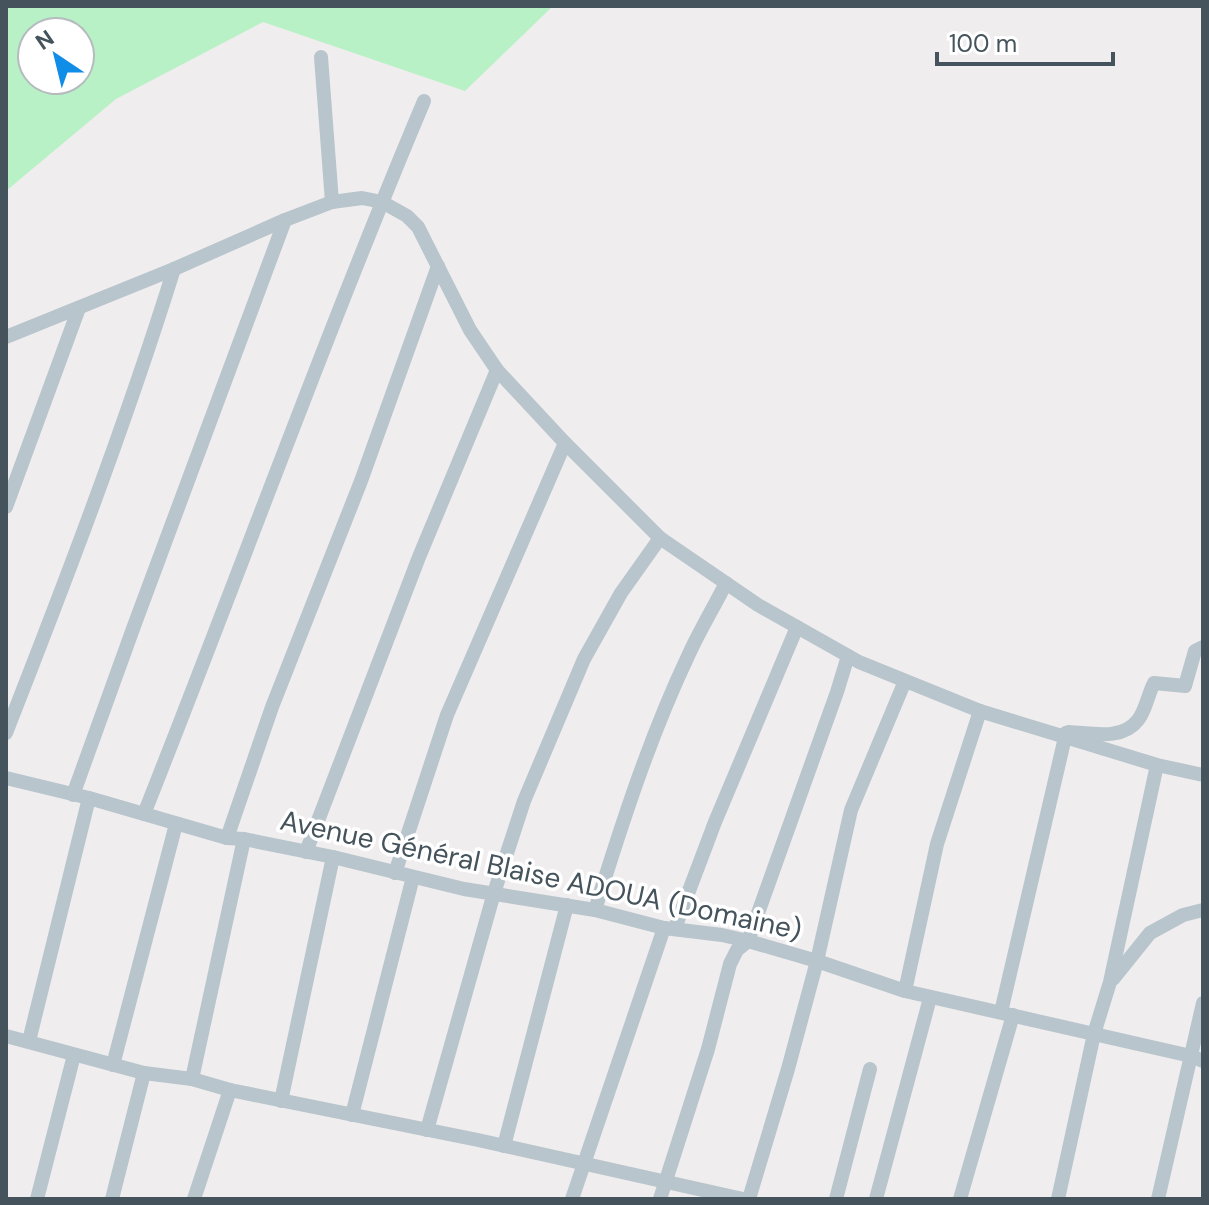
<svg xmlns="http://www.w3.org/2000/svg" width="1209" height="1205" viewBox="0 0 1209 1205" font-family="'DM Sans',sans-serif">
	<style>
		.green { fill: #b9f1c6; fill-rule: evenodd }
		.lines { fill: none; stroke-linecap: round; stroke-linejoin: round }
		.minor { stroke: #b8c5cc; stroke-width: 14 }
		.labels { text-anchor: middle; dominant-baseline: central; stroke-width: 7; stroke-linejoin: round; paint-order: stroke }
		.street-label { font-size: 28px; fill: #45545c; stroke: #fff }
	</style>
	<rect width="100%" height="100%" fill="#f0edee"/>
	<path class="green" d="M6 6H553L465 91 263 22 116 99 6 191ZM32 32H80V80H32Z"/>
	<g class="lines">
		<g class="minor">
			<polyline points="321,57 332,202"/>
			<polyline points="6,337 174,269 285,220 332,202 362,198 382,202 407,216 418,227 470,330 497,370 565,443 660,538 758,605 859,662 980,711 1157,765 1203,775"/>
			<polyline points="6,507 79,308"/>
			<path d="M6 733C66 580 125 426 174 269"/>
			<polyline points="6,778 89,798 227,838 244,839 333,857 464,889 595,910 664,928 722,935 748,941 817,961 905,991 1191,1056 1203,1061"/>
			<polyline points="73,795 134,626 285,220"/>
			<path d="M144 814C238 577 325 336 424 101"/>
			<polyline points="227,838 272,707 361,481 438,266"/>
			<polyline points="306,852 419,557 497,370"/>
			<polyline points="395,873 447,715 565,443"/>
			<path d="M595 910C622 823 650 736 689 654 700 630 714 607 726 583"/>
			<polyline points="675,928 715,822 797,627"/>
			<polyline points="1113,979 1150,933 1183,915 1203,910"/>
			<polyline points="905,991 937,844 980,711"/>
			<path d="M1001 1012 1066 733 1069 732C1092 733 1122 741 1138 720 1146 710 1148 694 1154 683L1185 686 1195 651 1203 647"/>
			<polyline points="6,1036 144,1073 192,1079 230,1090 478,1140 743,1199"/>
			<polyline points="29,1041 89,798"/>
			<polyline points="113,1065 176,824"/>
			<polyline points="192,1079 244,839"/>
			<polyline points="281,1101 333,857"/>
			<polyline points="352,1115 413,877"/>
			<polyline points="427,1130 494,893 524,801 584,659 621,593 660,538"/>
			<polyline points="504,1146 567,905"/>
			<polyline points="37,1199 74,1055"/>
			<polyline points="112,1199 144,1073"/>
			<polyline points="194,1199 230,1090"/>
			<polyline points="572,1199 664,928"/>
			<polyline points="660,1199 708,1049 730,964 737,950 748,941 837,692 848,656"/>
			<polyline points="749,1199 788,1069 817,961 851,810 905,681"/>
			<polyline points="836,1199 870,1069"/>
			<polyline points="876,1199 930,998"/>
			<polyline points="960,1199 1013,1015"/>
			<polyline points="1058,1199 1094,1034 1110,982 1157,765"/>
			<polyline points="1158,1199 1203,1003"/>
		</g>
	</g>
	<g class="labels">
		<g class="street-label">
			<text transform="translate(541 875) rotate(12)">Avenue Général Blaise ADOUA (Domaine)</text>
		</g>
	</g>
	<rect width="1209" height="1205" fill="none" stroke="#45545c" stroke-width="16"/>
	<g transform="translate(56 56) rotate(325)"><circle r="38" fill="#ffffff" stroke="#b5bbbe" stroke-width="2"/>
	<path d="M0-6L14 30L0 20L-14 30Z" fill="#108de7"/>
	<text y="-12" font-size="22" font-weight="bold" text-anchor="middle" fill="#45545c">N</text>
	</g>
	<path d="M937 52v12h176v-12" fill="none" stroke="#45545c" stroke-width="4"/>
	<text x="949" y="52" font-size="24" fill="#45545c" stroke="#ffffff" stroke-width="6" paint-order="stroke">100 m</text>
</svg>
